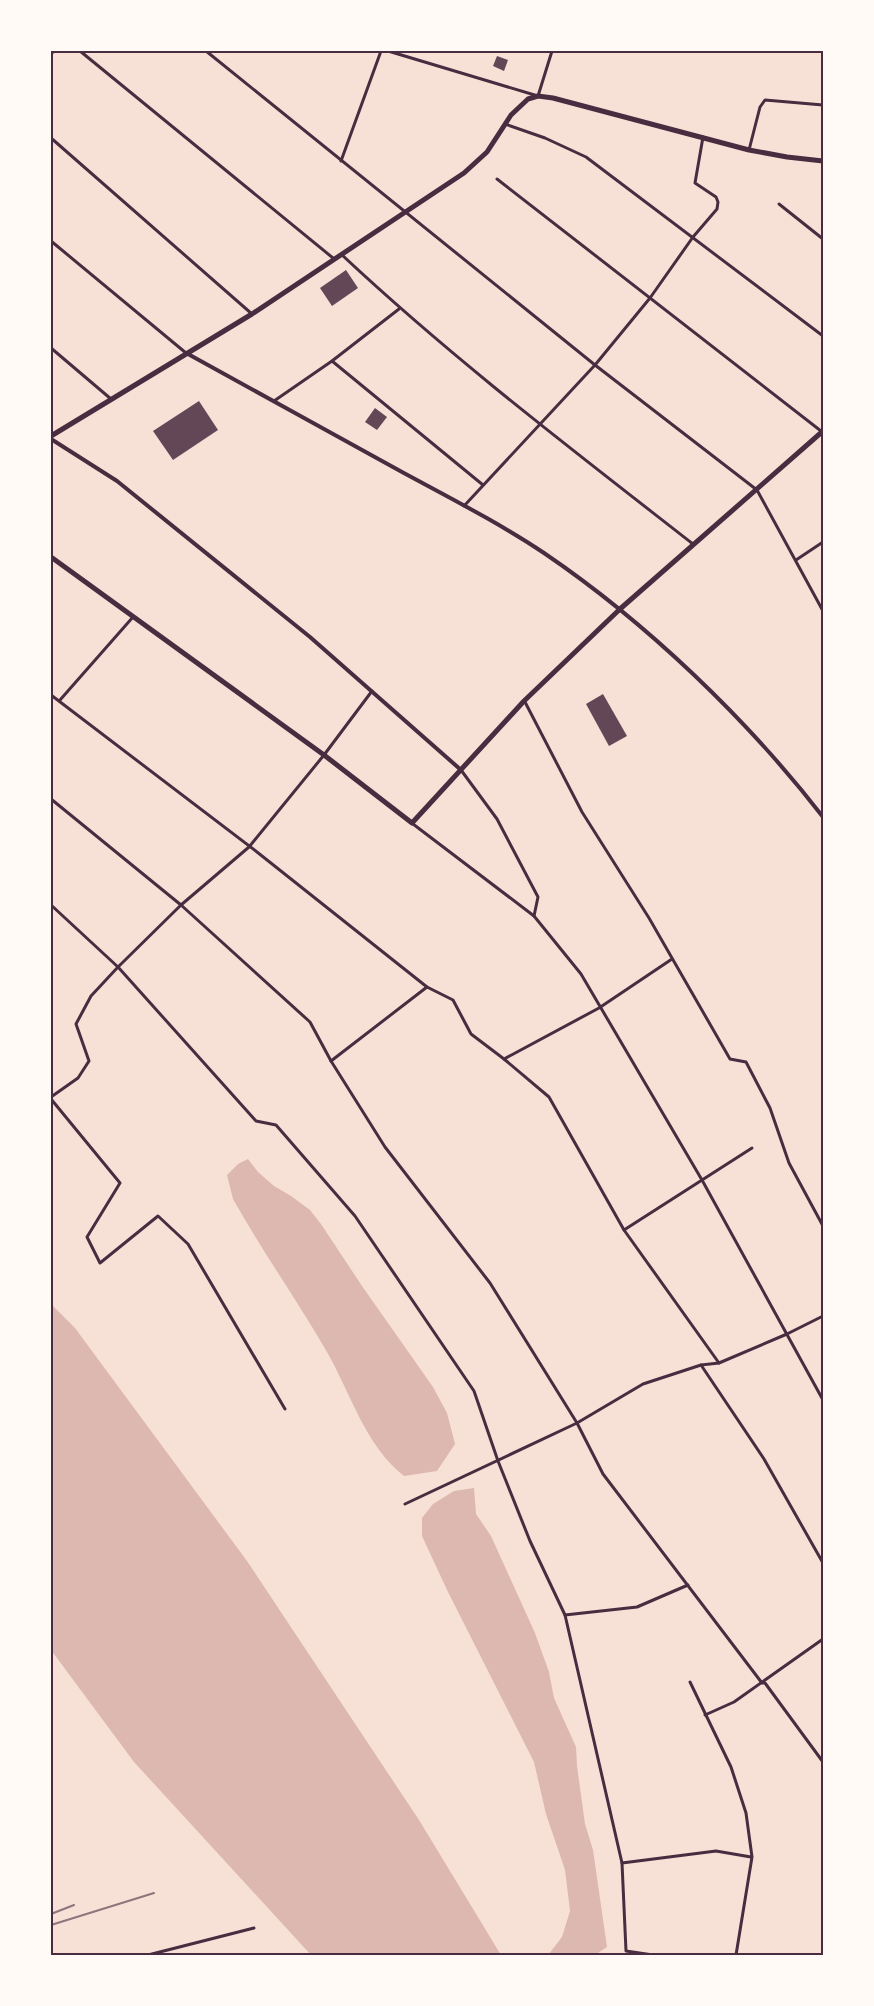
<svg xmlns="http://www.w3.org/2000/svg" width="874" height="2006" viewBox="0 0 874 2006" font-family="'PT Sans Narrow',sans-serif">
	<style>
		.water { fill: #dcb8b0 }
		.building { fill: #644757 }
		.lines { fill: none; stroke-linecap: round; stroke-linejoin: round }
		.minor { stroke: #4a2c40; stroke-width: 3 }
		.tertiary { stroke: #4a2c40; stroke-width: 4 }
		.primary { stroke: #4a2c40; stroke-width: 5 }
		.rail { stroke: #8f747c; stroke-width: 2 }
		.neatline { fill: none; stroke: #4a2c40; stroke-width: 2 }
	</style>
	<rect width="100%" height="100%" fill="#f7e1d7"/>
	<g class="water">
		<path d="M248 1159 258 1172 274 1186 291 1196 310 1210 321 1224 362 1286 433 1387 447 1413 455 1444 437 1471 404 1476C365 1445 351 1394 327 1352 297 1300 262 1251 233 1199L227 1175 238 1164Z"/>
		<polygon points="51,1304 75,1328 247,1561 419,1820 501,1955 311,1955 134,1762 51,1650"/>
		<polygon points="474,1488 476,1514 491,1536 535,1633 549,1672 554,1698 576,1747 577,1766 585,1824 593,1850 607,1947 595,1955 548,1955 562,1937 570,1911 565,1870 546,1814 534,1762 447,1590 422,1536 422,1518 433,1504 454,1491"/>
	</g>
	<g class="building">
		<polygon points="497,56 508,60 504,71 493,66"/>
		<polygon points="346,270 358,288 332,306 320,288"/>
		<polygon points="199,401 218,430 173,460 153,431"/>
		<polygon points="375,408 387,417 377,430 365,422"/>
		<polygon points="603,694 627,736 609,746 586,704"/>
	</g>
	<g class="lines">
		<g class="minor">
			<polyline points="80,51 333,258"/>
			<polyline points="206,51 595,365 757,490 823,611"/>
			<polyline points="388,51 538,96 552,51"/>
			<polyline points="51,54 54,51"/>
			<polyline points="505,124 545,138 586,157 823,336"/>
			<polyline points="51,138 252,314"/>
			<polyline points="749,150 760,107 765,100 823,105"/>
			<polyline points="341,161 381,51"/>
			<polyline points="497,179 821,431"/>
			<polyline points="779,204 823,239"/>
			<polyline points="51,241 186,353"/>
			<path d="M342 255C453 359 574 451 693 544"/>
			<polyline points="51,348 111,399"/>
			<polyline points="332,361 483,485"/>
			<polyline points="274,401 332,361 399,309"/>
			<polyline points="464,506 595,365 650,298 693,237 717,209 718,202 716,197 695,183 703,137"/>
			<polyline points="796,560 823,542"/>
			<polyline points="51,695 257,852 427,987 453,1000 471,1034 504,1059 549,1097 624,1230 719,1363"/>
			<polyline points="60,700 133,617"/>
			<polyline points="525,702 582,812 649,918 730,1059 746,1062 770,1108 789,1163 823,1226"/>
			<polyline points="461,770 497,819 538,897 534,916 581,974 702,1180 823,1400"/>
			<polyline points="51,799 181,905 310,1022 331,1061 385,1147 490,1283 577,1423 603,1474 762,1683 765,1683 823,1762"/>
			<polyline points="413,824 534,916"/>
			<polyline points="51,905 118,967 256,1121 276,1125 355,1216 474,1391 498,1461 530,1541 565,1615 622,1863 626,1951 653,1955"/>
			<polyline points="504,1059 599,1008 672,959"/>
			<polyline points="331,1061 427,987"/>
			<polyline points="51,1097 78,1078 89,1061 76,1024 91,996 118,967 181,905 249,847 324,755 372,691"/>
			<polyline points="51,1099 120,1183 87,1237 100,1263 158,1216 188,1244 285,1409"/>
			<polyline points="624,1230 752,1148"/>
			<polyline points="701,1365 764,1459 823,1563"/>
			<polyline points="405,1504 577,1423 643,1384 701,1365 719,1363 787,1334 823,1316"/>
			<polyline points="565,1615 637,1607 688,1585"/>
			<polyline points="690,1682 731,1767 746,1813 752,1857 736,1955"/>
			<polyline points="705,1715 734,1702 823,1639"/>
			<polyline points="622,1863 716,1851 751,1857"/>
			<polyline points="148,1955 254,1928"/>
		</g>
		<g class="tertiary">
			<path d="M188 354C259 393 331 433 402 472 450 498 499 523 544 553 647 623 747 719 823 817"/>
			<polyline points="51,439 117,481 310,637 461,770"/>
		</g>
		<g class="primary">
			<polyline points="51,436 252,314 464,173 487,152 511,115 528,99 538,96 553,98 749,150 787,157 823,161"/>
			<polyline points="51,557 324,755 412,823 524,701 620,609 823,431"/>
		</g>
		<g class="rail">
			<polyline points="51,1914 74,1905"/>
			<polyline points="51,1925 154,1893"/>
		</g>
	</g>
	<rect width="874" height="2006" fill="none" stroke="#fffaf5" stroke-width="105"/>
	<rect x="52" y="52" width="770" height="1902" class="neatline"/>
</svg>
